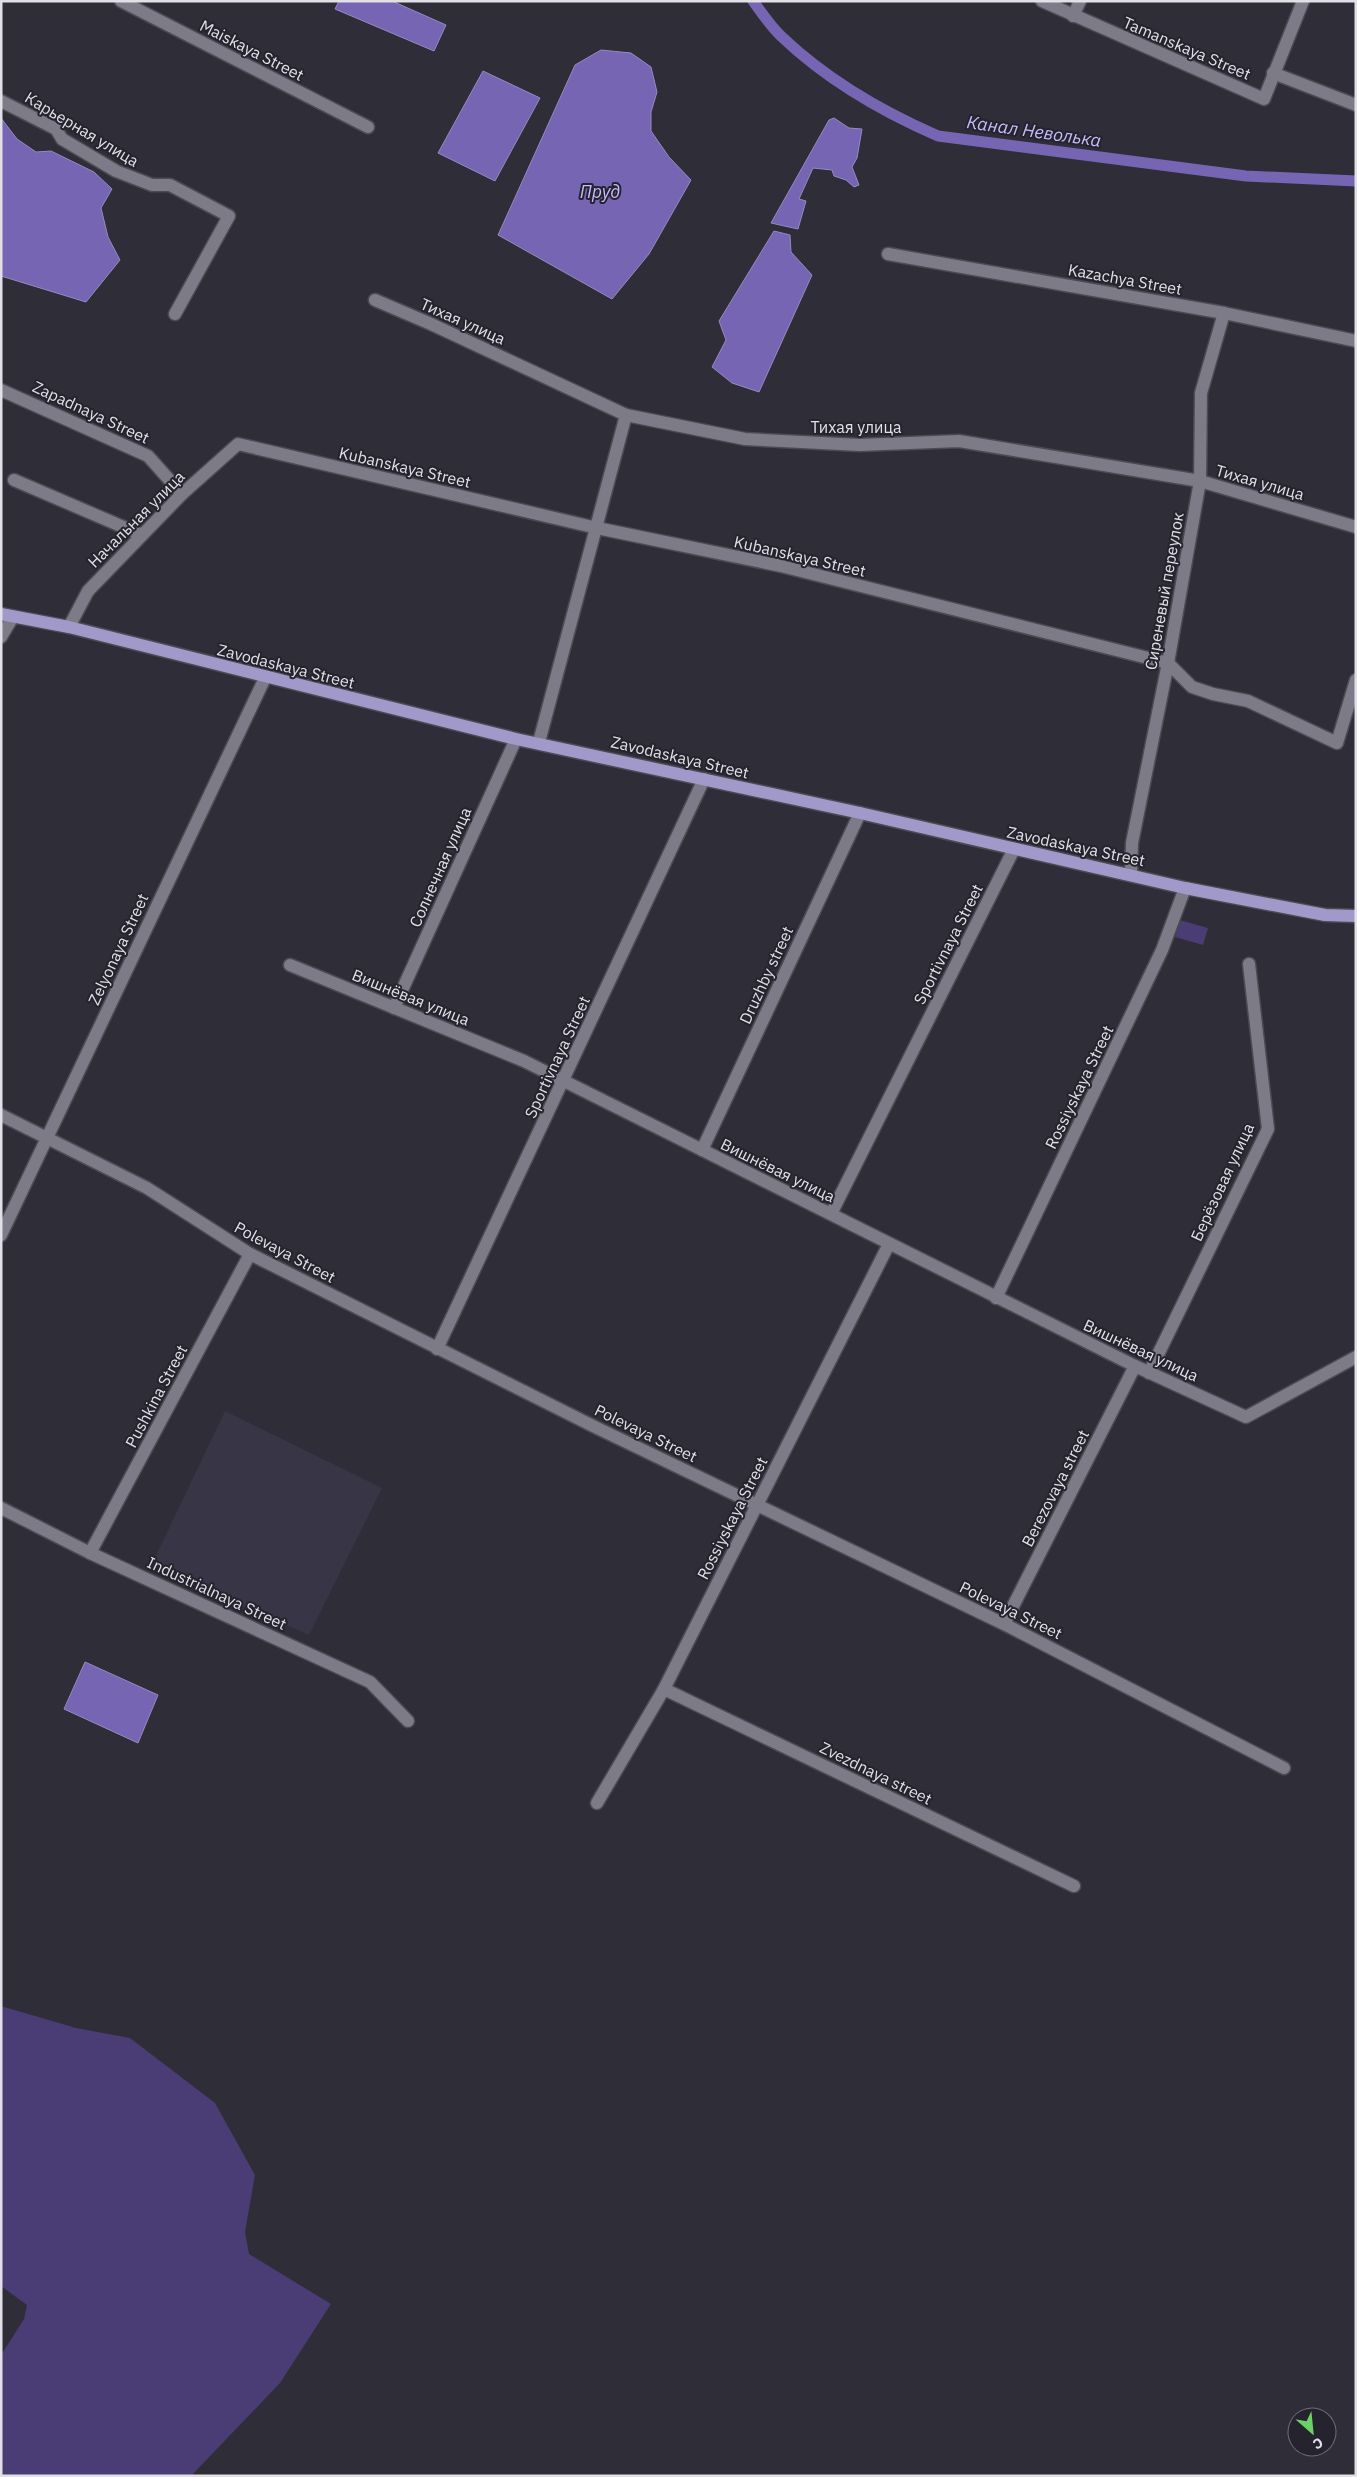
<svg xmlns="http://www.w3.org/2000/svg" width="1357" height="2477" viewBox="0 0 1357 2477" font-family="'IBM Plex Sans',sans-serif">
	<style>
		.built { fill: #383546 }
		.green { fill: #4a3d75 }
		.water { fill: #7665b2; stroke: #968ac2 }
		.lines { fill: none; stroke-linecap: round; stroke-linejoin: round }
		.canal { stroke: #7665b2; stroke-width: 11 }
		.minor-casing { stroke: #4c4a53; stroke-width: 15 }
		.major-casing { stroke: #4c4a53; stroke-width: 15 }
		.minor { stroke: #7d7b87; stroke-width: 12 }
		.major { stroke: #a299cb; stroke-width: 12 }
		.labels { text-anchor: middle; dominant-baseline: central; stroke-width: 4; stroke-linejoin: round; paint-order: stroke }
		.street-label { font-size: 16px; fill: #e1e0e7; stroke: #25232d }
		.water-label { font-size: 18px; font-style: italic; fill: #c7bcfc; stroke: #25232d }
	</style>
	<rect width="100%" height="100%" fill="#2f2d37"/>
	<polygon class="built" points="225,1411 382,1488 309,1635 151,1566"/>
	<g class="green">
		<polygon points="1180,920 1208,928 1203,945 1175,937"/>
		<polygon points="1,2006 76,2028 130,2038 215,2103 255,2175 245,2232 249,2254 331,2304 280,2383 191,2476 1,2476 1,2355 24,2319 27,2305 1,2286"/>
	</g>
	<g class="water">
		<polygon points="339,1 392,1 446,25 434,51 335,9"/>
		<polygon points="601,50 631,53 651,67 657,92 651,112 651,131 669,157 691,180 649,254 612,299 498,235 575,65"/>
		<polygon points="483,71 540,98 495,181 438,153"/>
		<polygon points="1,118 17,139 36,152 51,151 94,172 112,189 101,208 108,237 120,260 86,302 1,276"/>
		<polygon points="834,118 849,128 862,129 857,158 852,167 859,185 854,187 846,180 834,176 832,170 813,168 799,199 806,201 798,229 771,223 829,120"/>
		<polygon points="774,231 790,235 791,252 812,275 759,392 732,383 712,367 726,340 719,321"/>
		<polygon points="85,1662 158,1695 138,1743 64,1709"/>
	</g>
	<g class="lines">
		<path class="canal" d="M753 1C762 13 771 27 782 37 826 79 883 112 938 136L1246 176 1356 181"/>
		<defs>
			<g id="minor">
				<polyline points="121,1 368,127"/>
				<polyline points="1042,1 1264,99 1303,1"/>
				<polyline points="1073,16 1080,1"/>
				<polyline points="1273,73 1356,105"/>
				<polyline points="1,101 56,129 62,139 116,171 152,185 170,185 229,216 175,314"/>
				<polyline points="888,254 1224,313 1356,341"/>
				<polyline points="375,300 431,324 626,415 745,439 860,445 959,441 1200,481 1356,527"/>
				<polyline points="1,390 148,456 182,494"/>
				<polyline points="14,480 142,535"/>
				<polyline points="69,627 88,591 182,494 238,444 597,528 781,566 1168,663 1192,687 1213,694 1248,701 1337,743 1356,680"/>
				<polyline points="1,637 13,617"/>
				<polyline points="539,742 626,415"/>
				<polyline points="1131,874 1132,843 1168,663 1200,481 1201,393 1224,313"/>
				<polyline points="290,965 524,1061 1135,1366 1246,1417 1356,1357"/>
				<polyline points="394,1008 516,739"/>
				<polyline points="1,1115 147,1188 250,1254 593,1426 1004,1624 1284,1768"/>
				<polyline points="702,1150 860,813"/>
				<polyline points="831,1214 1014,849"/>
				<polyline points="1,1235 265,678"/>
				<polyline points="996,1298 1162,950 1185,888"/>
				<polyline points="437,1349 704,779"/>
				<polyline points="1149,1373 1268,1129 1249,964"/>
				<polyline points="1,1508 90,1553 370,1682 408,1721"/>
				<polyline points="90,1553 250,1254"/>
				<polyline points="1004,1624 1135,1366"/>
				<polyline points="664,1689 1074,1886"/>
				<polyline points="597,1803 664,1689 889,1244"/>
			</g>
			<polyline id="major" points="1,614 69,627 516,739 860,813 1185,888 1325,915 1356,916"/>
		</defs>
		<use href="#minor" class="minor-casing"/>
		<use href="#major" class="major-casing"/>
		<use href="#minor" class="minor"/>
		<use href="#major" class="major"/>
	</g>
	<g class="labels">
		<g class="street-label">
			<text transform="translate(1187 48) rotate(23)">Tamanskaya Street</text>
			<text transform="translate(252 50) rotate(27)">Maiskaya Street</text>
			<text transform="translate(82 129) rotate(31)">Карьерная улица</text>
			<text transform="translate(1125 279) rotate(10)">Kazachya Street</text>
			<text transform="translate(463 321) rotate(24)">Тихая улица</text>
			<text transform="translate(91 412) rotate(25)">Zapadnaya Street</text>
			<text x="856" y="427">Тихая улица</text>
			<text transform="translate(405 467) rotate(13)">Kubanskaya Street</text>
			<text transform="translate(1260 482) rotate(16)">Тихая улица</text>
			<text transform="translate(136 519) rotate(-45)">Начальная улица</text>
			<text transform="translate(800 556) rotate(13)">Kubanskaya Street</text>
			<text transform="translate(1164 591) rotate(-80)">Сиреневый переулок</text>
			<text transform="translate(286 666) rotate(14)">Zavodaskaya Street</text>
			<text transform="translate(680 757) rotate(13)">Zavodaskaya Street</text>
			<text transform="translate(1076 846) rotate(12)">Zavodaskaya Street</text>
			<text transform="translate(440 867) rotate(-66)">Солнечная улица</text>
			<text transform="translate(948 944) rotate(-63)">Sportivnaya Street</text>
			<text transform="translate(118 949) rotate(-65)">Zelyonaya Street</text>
			<text transform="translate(766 975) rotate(-65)">Druzhby street</text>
			<text transform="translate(411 997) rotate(22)">Вишнёвая улица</text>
			<text transform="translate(557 1057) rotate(-65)">Sportivnaya Street</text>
			<text transform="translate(1079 1087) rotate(-64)">Rossiyskaya Street</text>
			<text transform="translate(778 1170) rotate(26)">Вишнёвая улица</text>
			<text transform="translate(1222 1182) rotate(-65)">Берёзовая улица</text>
			<text transform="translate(285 1252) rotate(28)">Polevaya Street</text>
			<text transform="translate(1141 1350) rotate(25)">Вишнёвая улица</text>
			<text transform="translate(156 1396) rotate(-62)">Pushkina Street</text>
			<text transform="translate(646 1433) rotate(26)">Polevaya Street</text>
			<text transform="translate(1055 1488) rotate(-63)">Berezovaya street</text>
			<text transform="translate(732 1518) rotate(-63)">Rossiyskaya Street</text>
			<text transform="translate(217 1593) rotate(25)">Industrialnaya Street</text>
			<text transform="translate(1011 1610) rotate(26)">Polevaya Street</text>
			<text transform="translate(876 1773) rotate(26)">Zvezdnaya street</text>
		</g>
		<g class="water-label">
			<text transform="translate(1034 131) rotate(8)">Канал Неволька</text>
			<text x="600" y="191">Пруд</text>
		</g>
	</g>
	<rect width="1357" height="2477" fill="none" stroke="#e1e0e7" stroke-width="5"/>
	<g transform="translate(1312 2432) rotate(153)"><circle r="24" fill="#25232d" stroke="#706f77"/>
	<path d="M0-4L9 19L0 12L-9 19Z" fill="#6bd363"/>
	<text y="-8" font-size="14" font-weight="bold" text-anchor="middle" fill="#e1e0e7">С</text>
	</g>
</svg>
